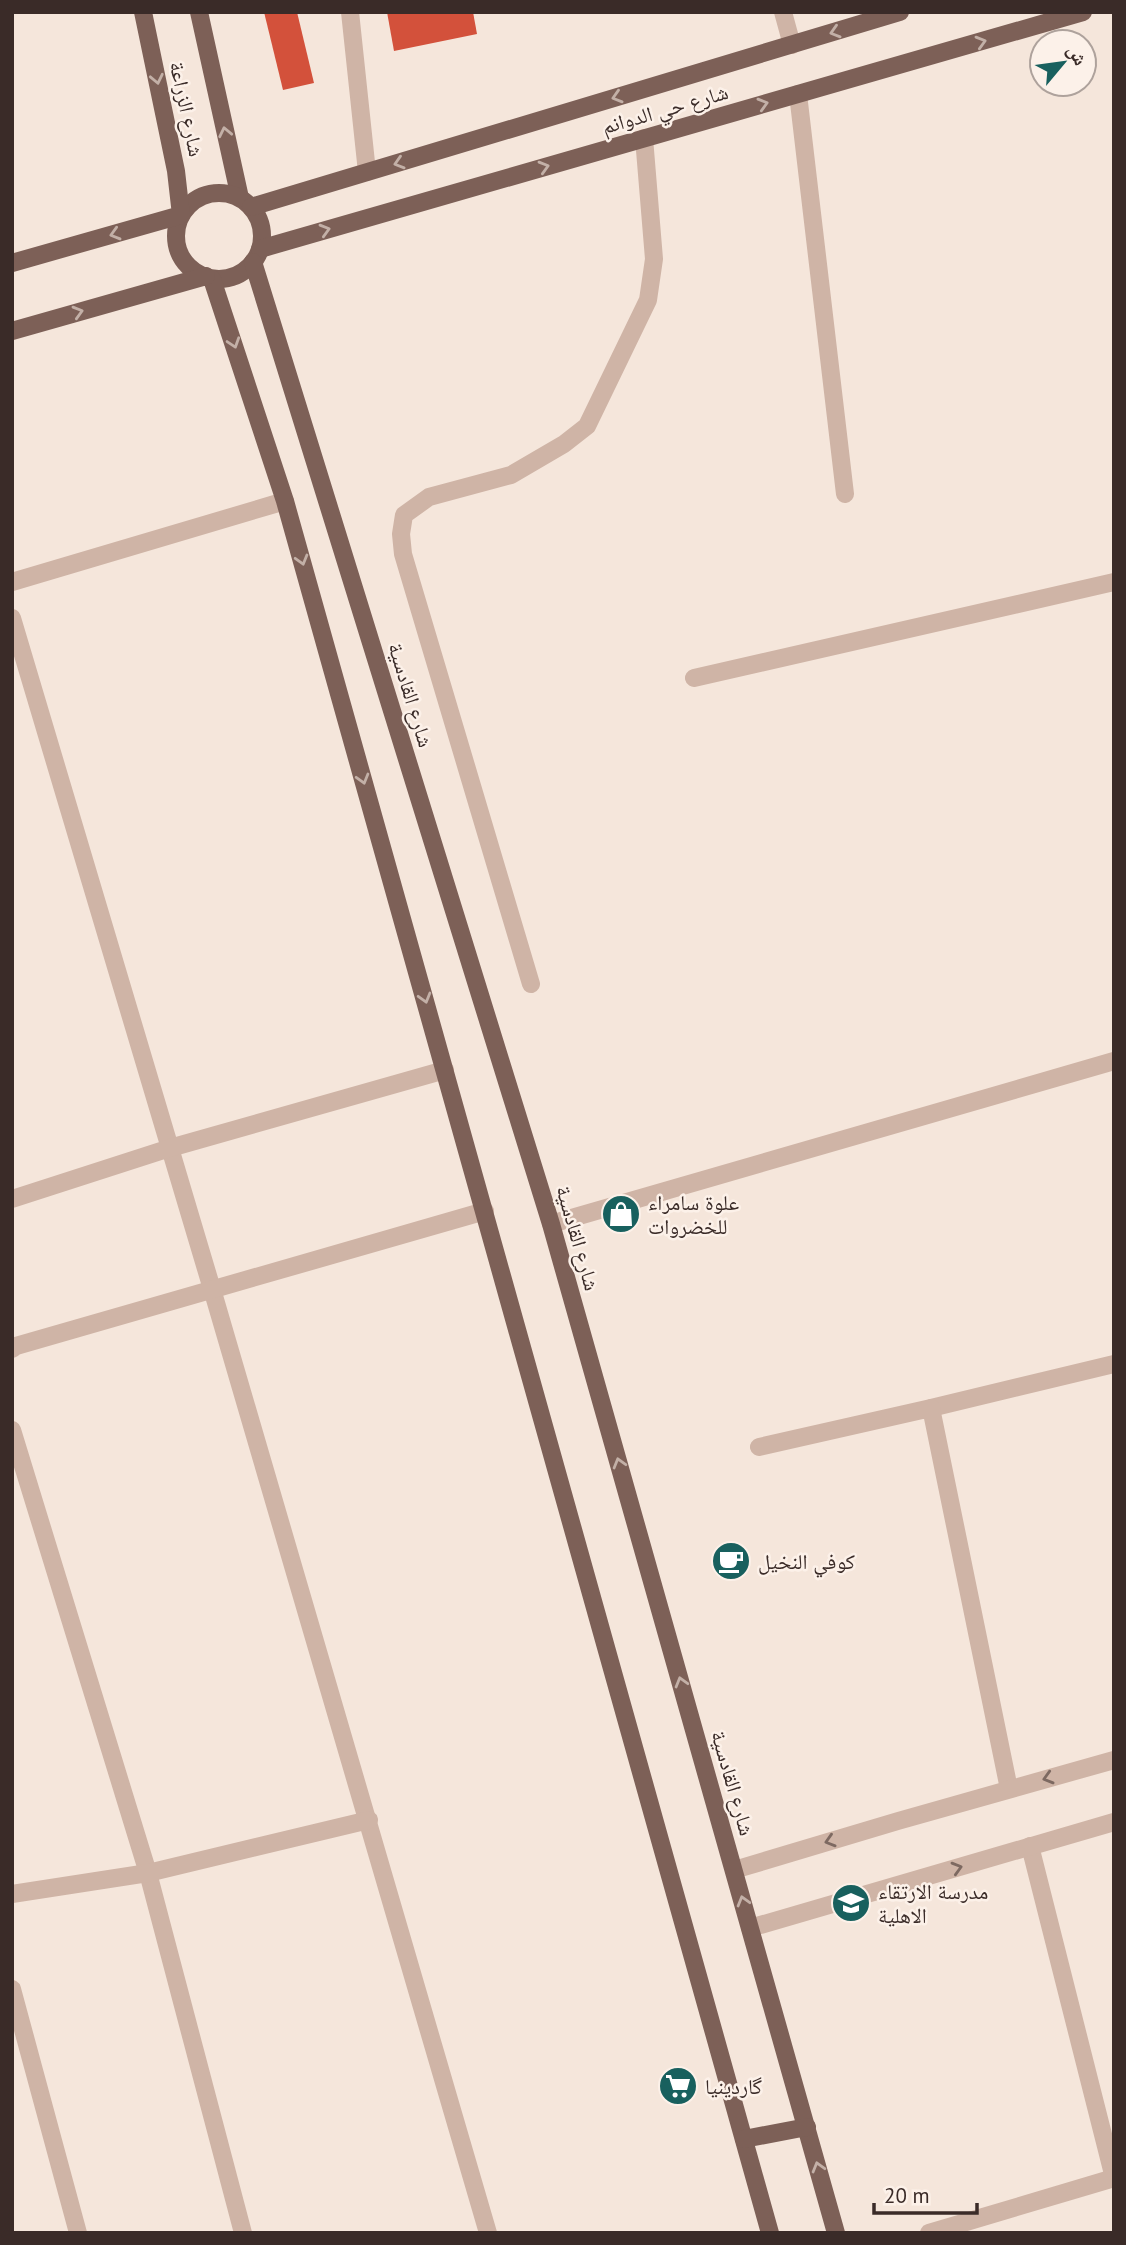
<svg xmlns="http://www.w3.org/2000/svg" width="1126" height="2245" viewBox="0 0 1126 2245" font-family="'PT Sans','Noto Naskh Arabic',sans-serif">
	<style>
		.building { fill: #d3513b }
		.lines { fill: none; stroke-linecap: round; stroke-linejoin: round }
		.minor { stroke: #cfb4a6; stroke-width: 18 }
		.major { stroke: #7d6057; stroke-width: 18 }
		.oneway { stroke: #c3b0a7 }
		.oneway2 { stroke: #7d6961 }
		.labels { text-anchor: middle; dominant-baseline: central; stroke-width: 5; stroke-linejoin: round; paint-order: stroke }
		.street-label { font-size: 21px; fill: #3a2b28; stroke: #fcf1e9 }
		.poi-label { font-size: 21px; fill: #3a2b28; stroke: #fcf1e9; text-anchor: start }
	</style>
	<rect width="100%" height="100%" fill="#f5e6db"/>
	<g class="building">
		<polygon points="264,12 297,12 314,83 283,90"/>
		<polygon points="387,12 473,12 477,34 394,51"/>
	</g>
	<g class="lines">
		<g class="minor">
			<polyline points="350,12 367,172"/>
			<polyline points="783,12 792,45"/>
			<polyline points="798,94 845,494"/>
			<polyline points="12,582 285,501"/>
			<polyline points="12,618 212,1289 488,2233"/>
			<polyline points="694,678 1114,582"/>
			<polyline points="531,984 403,554 401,534 404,515 429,497 511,475 564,444 587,426 648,300 654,259 644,138"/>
			<polyline points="12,1199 170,1148 445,1070"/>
			<polyline points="551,1224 1114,1061"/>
			<polyline points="12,1349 16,1346 485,1211"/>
			<polyline points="931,1408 1114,1364"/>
			<polyline points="12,1430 148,1873 243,2233"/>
			<polyline points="759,1447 931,1408 1009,1789"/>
			<polyline points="1030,1846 1114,2178"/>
			<polyline points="734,1870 898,1821 1114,1760"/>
			<polyline points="12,1894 148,1873 369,1820"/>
			<polyline points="750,1928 1114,1822"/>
			<polyline points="12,1989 78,2233"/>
			<polyline points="929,2233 1114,2178"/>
		</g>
		<g class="major">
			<polyline points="199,12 240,198"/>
			<circle cx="219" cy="236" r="43"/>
			<polyline points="251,207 900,12"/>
			<polyline points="260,249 1083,12"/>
			<polyline points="253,262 551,1224 836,2233"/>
			<polyline points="12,263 181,215 176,171 143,12"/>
			<polyline points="212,279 285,501 770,2233"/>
			<polyline points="12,331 206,276"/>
			<polyline points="744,2139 807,2127"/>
		</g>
	</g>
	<defs><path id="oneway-chevron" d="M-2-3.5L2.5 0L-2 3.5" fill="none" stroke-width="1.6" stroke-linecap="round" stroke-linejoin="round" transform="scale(1.75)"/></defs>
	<g class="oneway">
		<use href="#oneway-chevron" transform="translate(835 32) rotate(163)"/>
		<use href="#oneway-chevron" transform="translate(981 42) rotate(-16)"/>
		<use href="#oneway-chevron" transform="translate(157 79) rotate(78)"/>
		<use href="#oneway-chevron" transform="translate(617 97) rotate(163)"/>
		<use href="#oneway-chevron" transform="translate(763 104) rotate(-16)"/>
		<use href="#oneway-chevron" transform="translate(225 132) rotate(-102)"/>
		<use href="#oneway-chevron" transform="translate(399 163) rotate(163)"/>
		<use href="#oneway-chevron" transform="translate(544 167) rotate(-16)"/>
		<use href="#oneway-chevron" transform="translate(325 230) rotate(-16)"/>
		<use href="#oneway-chevron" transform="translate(115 234) rotate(164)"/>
		<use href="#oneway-chevron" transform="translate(78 312) rotate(-16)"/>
		<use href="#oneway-chevron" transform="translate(234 343) rotate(72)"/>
		<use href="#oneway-chevron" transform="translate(302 560) rotate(74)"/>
		<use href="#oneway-chevron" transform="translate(363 779) rotate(74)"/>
		<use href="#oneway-chevron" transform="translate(425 998) rotate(74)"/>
		<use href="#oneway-chevron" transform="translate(619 1463) rotate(-106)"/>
		<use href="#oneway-chevron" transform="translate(681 1682) rotate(-106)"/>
		<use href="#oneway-chevron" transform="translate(743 1901) rotate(-106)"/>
		<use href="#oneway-chevron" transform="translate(818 2167) rotate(-106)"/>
	</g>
	<g class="oneway2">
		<use href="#oneway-chevron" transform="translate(1048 1778) rotate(164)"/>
		<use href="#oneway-chevron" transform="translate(830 1841) rotate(163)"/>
		<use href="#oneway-chevron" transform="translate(957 1868) rotate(-16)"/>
	</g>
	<defs>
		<symbol id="shop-disc" viewBox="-11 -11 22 22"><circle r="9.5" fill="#18605e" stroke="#fcf1e9"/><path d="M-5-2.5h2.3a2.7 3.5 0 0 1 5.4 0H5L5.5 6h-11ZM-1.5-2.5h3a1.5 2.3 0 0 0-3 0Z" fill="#fff"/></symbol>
		<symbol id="cafe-disc" viewBox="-11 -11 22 22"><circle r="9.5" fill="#18605e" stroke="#fcf1e9"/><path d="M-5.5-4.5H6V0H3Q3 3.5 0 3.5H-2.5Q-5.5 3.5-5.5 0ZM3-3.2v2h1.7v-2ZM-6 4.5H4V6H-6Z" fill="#fff"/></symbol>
		<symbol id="school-disc" viewBox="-11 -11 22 22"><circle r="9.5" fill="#18605e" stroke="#fcf1e9"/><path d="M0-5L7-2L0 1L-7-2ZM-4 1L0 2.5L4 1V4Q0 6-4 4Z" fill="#fff"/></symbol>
		<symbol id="supermarket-disc" viewBox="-11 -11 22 22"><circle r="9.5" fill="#18605e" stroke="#fcf1e9"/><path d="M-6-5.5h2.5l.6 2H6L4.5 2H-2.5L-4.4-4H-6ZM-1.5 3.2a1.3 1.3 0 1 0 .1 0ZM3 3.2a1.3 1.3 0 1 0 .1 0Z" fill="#fff"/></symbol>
	</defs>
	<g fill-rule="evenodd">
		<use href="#shop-disc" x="599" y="1192" width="44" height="44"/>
		<use href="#cafe-disc" x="709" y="1539" width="44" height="44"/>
		<use href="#school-disc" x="829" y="1881" width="44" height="44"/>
		<use href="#supermarket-disc" x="656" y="2064" width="44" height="44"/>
	</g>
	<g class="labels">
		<g class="street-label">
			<text transform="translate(187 109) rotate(78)">شارع الزراعة</text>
			<text transform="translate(665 109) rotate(-16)">شارع حي الدوانم</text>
			<text transform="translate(411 695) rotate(73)">شارع القادسية</text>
			<text transform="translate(578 1238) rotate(74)">شارع القادسية</text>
			<text transform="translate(733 1783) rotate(74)">شارع القادسية</text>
		</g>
		<g class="poi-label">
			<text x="648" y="1202">علوة سامراء<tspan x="648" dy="24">للخضروات</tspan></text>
			<text x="758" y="1561">كوفي النخيل</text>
			<text x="878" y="1891">مدرسة الارتقاء<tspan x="878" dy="24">الاهلية</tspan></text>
			<text x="705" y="2086">گاردينيا</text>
		</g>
	</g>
	<rect width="1126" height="2245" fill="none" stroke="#3a2b28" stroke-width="28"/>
	<g transform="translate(1063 63) rotate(61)"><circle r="33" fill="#fcf1e9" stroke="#aea29c" stroke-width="2"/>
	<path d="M0-5L12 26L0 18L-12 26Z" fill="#18605e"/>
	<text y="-10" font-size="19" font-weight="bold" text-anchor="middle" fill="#3a2b28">ش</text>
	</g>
	<path d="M874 2203v10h103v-10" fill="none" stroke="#3a2b28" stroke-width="3.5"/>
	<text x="884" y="2203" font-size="21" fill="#3a2b28" stroke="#fcf1e9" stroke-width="5" paint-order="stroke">20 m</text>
</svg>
